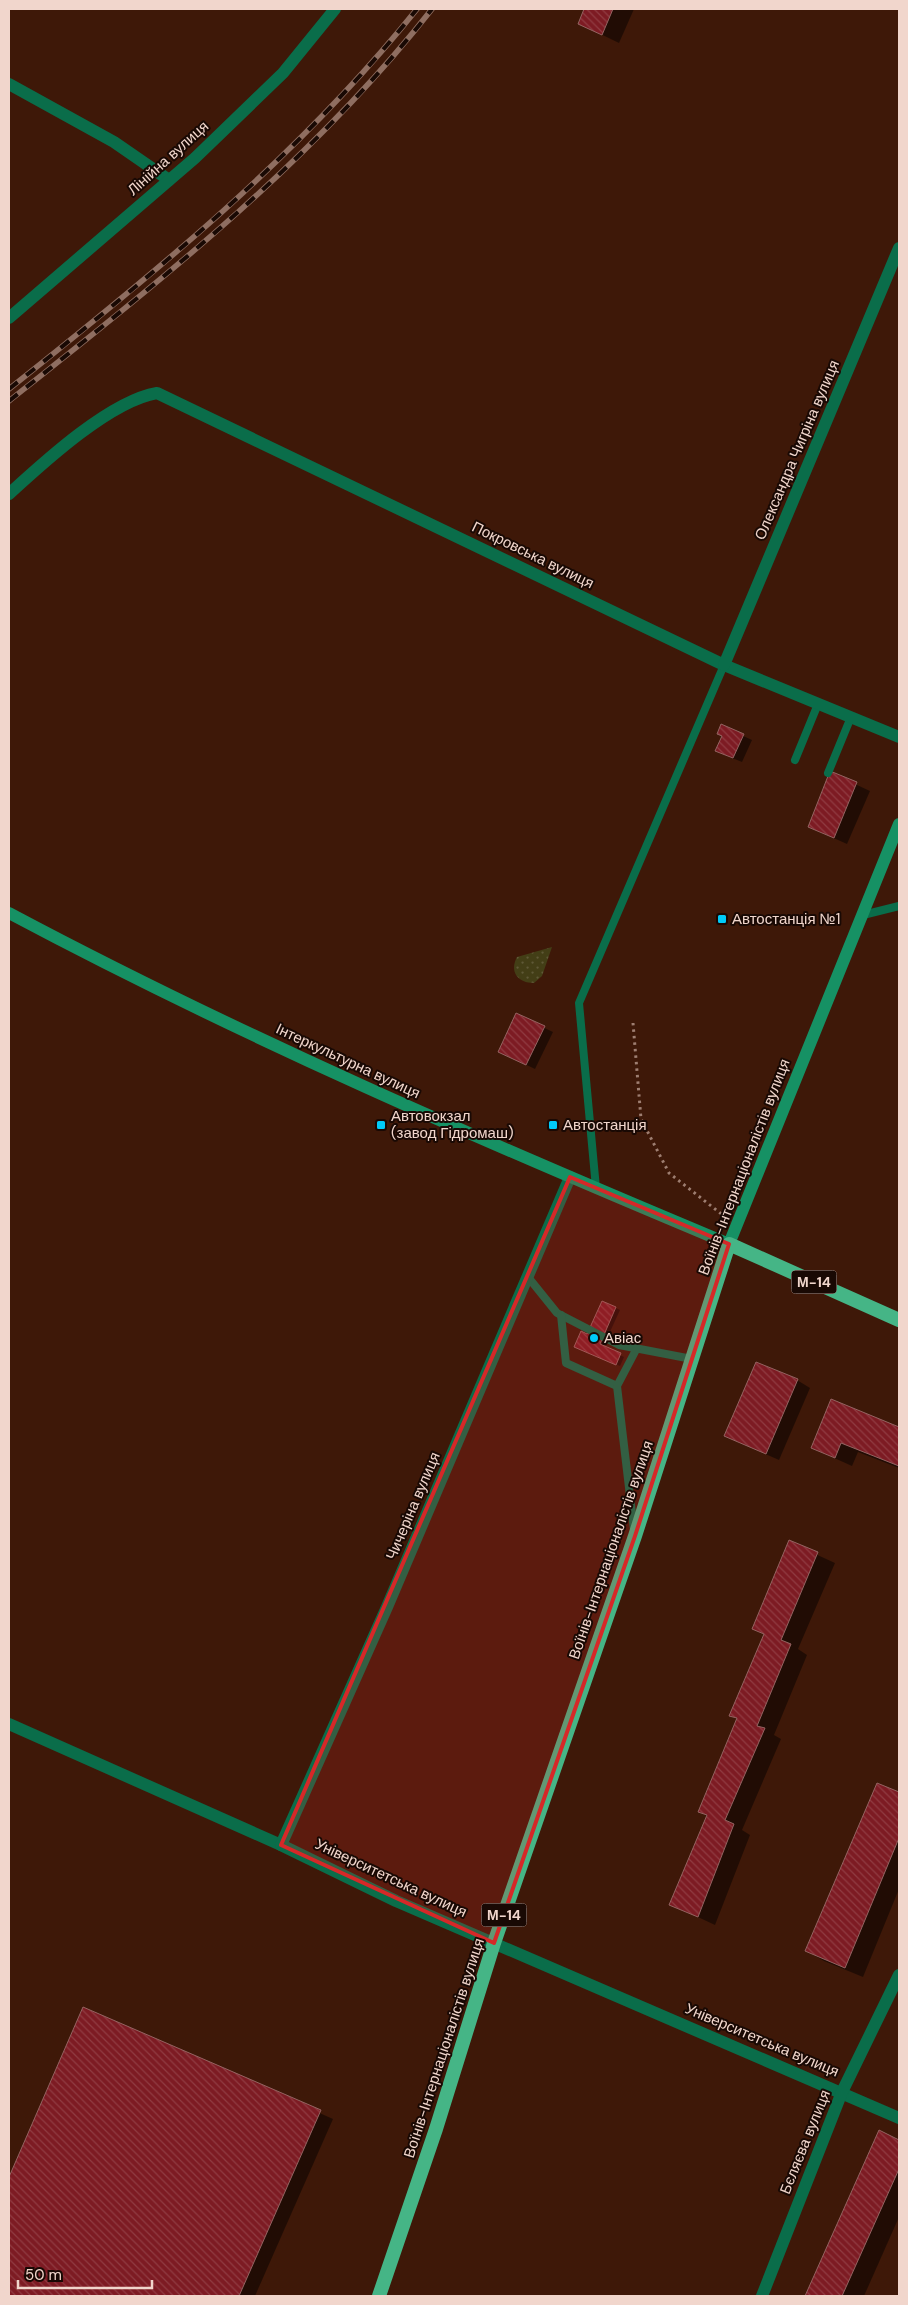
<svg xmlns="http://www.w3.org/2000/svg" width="908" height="2305" viewBox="0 0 908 2305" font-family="'DM Sans',sans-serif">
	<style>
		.grass { fill: url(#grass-dots) }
		.shadow { fill: #0007 }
		.building { fill: url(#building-back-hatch); stroke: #946361 }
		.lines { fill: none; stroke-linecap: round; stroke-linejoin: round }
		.path { stroke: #9e7e71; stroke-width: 3; stroke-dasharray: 2.5 4; stroke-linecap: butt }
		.service { stroke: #0a6d4a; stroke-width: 8 }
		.minor { stroke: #0a6d4a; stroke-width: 12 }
		.secondary { stroke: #169164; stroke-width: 12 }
		.trunk { stroke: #45b586; stroke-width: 14 }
		.rail-casing { stroke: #8f6e61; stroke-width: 5.5 }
		.rail { stroke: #190904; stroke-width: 4; stroke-dasharray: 11; stroke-linecap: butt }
		.marked { fill: #d62828; fill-opacity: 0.2; stroke: #d62828; stroke-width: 4; stroke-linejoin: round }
		.poi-dot { fill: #00cbf9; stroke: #190904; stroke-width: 2 }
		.labels { text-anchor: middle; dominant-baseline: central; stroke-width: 4; stroke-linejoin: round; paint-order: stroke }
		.shield { fill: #190904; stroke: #b09890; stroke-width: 1 }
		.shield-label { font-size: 14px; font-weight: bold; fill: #f1d6cc }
		.street-label { font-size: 15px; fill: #f1d6cc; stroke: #190904 }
		.poi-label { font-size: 15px; fill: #f1d6cc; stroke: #190904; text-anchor: start }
	</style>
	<defs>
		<pattern id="grass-dots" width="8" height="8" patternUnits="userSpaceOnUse" patternTransform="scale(1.25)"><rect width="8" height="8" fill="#433e16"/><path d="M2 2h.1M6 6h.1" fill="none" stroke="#5f5937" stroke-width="1.8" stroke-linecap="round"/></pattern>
		<pattern id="building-back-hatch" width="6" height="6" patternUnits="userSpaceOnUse" patternTransform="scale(1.25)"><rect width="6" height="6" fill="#7d1b23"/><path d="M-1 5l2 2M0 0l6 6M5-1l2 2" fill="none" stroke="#903b42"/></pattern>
	</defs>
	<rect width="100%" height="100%" fill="#3e1808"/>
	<path class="grass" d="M552 947 542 976 534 983C518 983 509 972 517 957Z"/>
	<g class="shadow">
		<polygon points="586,9 634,9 619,43 580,24"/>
		<polygon points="721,726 752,740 742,762 725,755"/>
		<polygon points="831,773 870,791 847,844 809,827"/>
		<polygon points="517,1015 553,1032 535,1069 508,1056"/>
		<polygon points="603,1302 620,1310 603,1347 624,1357 620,1366 579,1348 588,1336"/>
		<polygon points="797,1380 810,1388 779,1460 725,1436"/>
		<polygon points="831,1401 899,1428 899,1468 858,1452 852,1466 812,1448"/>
		<polygon points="789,1542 835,1563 798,1649 807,1655 774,1735 781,1739 742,1830 750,1835 715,1925 670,1904 707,1816 699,1811 738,1719 730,1715 765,1635 753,1628"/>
		<polygon points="878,1785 899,1794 899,1889 863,1977 824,1961 807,1951"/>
		<polygon points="84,2009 333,2119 255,2296 9,2296 9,2180"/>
		<polygon points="879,2132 899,2141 899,2217 864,2296 806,2296"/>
	</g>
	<g class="building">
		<polygon points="584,9 613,9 602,35 578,24"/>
		<polygon points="721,724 744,734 733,758 715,751 722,736 717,734"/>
		<polygon points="830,771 857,782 834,838 808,827"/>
		<polygon points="516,1013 545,1026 526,1065 498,1052"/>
		<polygon points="602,1301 616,1307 600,1344 621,1353 616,1365 574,1347 581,1331 587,1334"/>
		<polygon points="756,1362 798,1379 766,1454 724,1436"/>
		<polygon points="831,1399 899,1427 899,1466 841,1443 835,1458 811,1448"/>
		<polygon points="789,1540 818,1552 781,1640 791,1644 757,1726 765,1728 725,1820 734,1824 698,1917 669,1905 707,1815 698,1812 737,1718 729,1716 764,1634 752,1629"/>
		<polygon points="877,1783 899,1792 899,1838 845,1968 805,1951"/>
		<polygon points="83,2007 321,2110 239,2296 9,2296 9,2177"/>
		<polygon points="879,2130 899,2140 899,2169 842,2296 805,2296"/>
	</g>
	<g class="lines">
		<polyline class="path" points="633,1023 641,1119 669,1173 724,1216"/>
		<g class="service">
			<polyline points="795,760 818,704"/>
			<polyline points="828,773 851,717"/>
			<polyline points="863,915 899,906"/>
			<polyline points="596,1188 579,1003 724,665"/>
			<polyline points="528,1277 557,1313 619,1345 692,1359"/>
			<polyline points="561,1315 566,1363 617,1386"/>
			<polyline points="634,1530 617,1386 637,1348"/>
		</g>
		<g class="minor">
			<polyline points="9,84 114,142 169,180"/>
			<polyline points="9,318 195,158 283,73 335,9"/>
			<path d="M9 494C44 462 110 401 157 393L724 665 899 737"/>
			<polyline points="724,665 899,248"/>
			<polyline points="9,1724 281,1845 396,1901 899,2118"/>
			<polyline points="281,1845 387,1607 570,1177"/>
			<polyline points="762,2296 842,2092 899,1975"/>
		</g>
		<path class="secondary" d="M9 913C242 1037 485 1142 729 1244L899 824"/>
		<polyline class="trunk" points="379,2296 436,2129 494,1943 635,1536 729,1244 899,1320"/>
		<defs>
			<g id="rail">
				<path d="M9 389C155 273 300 155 417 9"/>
				<path d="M9 401C160 281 312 162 432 9"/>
			</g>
		</defs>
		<use href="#rail" class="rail-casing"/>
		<use href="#rail" class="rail"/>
	</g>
	<path class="marked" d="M570 1177 729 1244 635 1536 494 1943 281 1845Z"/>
	<g class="poi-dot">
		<rect x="717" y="914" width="10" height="10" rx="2.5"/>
		<rect x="376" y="1120" width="10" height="10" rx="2.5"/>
		<rect x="548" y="1120" width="10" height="10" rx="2.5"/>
		<circle cx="594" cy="1338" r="5"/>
	</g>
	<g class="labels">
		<g class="shield">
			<rect x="791.5" y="1270.5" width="45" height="23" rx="4"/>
			<rect x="481.5" y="1903.5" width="45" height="23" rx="4"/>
		</g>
		<g class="shield-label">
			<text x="814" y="1282">М-14</text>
			<text x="504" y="1915">М-14</text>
		</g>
		<g class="street-label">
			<text transform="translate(168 158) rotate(-42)">Лінійна вулиця</text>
			<text transform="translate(797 450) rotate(-67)">Олександра Чигріна вулиця</text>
			<text transform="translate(533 555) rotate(26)">Покровська вулиця</text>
			<text transform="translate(348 1061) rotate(25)">Інтеркультурна вулиця</text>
			<text transform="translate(744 1167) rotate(-69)">Воїнів-Інтернаціоналістів вулиця</text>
			<text transform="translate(413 1506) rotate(-67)">Чичеріна вулиця</text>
			<text transform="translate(611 1550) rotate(-71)">Воїнів-Інтернаціоналістів вулиця</text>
			<text transform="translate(391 1878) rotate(25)">Університетська вулиця</text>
			<text transform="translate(762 2040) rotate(23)">Університетська вулиця</text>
			<text transform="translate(444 2048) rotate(-72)">Воїнів-Інтернаціоналістів вулиця</text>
			<text transform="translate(805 2142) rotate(-68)">Бєляєва вулиця</text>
		</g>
		<g class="poi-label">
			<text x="732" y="919">Автостанція №1</text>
			<text x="391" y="1116">Автовокзал<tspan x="391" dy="17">(завод Гідромаш)</tspan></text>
			<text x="563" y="1125">Автостанція</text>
			<text x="604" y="1338">Авіас</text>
		</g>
	</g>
	<rect width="908" height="2305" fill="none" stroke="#f1d6cc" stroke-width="20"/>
	<path d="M18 2280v8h134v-8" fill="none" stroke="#f1d6cc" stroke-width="2.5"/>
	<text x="25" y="2280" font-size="15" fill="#f1d6cc" stroke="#190904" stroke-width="4" paint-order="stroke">50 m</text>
</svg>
